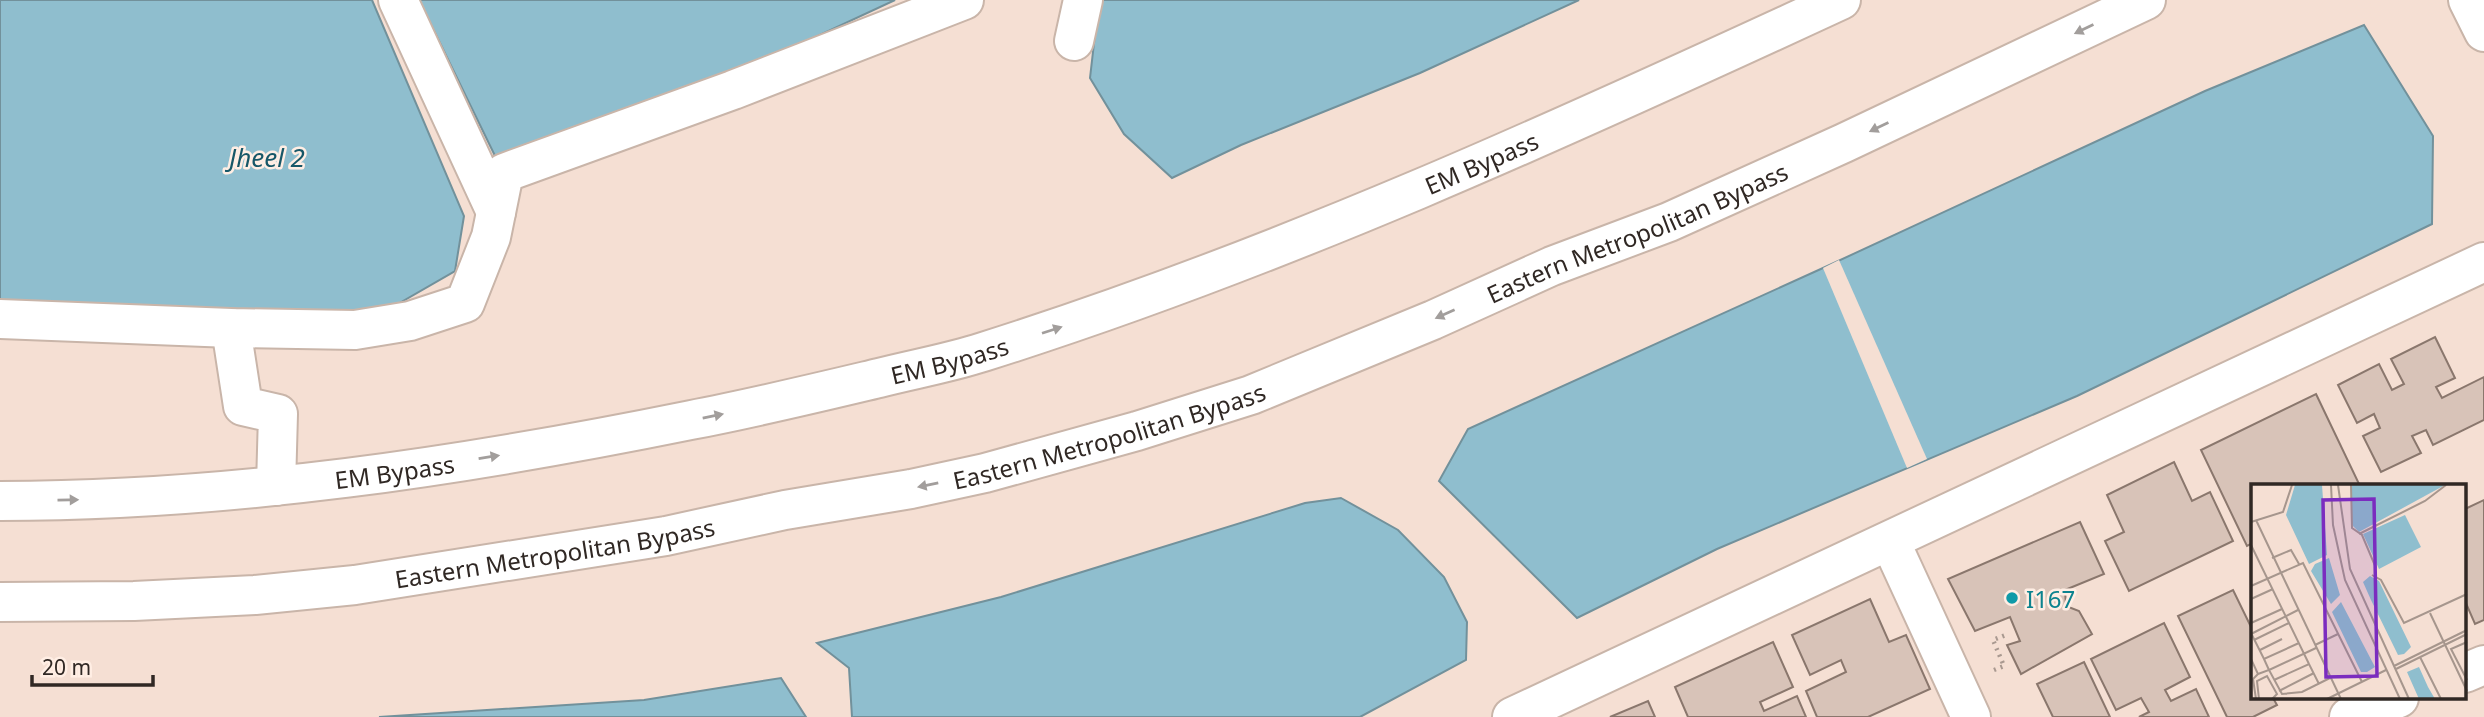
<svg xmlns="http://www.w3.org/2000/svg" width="2484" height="717" viewBox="0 0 2484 717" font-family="'Noto Sans',sans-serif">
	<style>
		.water { fill: #8fbece; stroke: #72919b; stroke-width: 2 }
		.pier { fill: #f5dfd3 }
		.building { fill: #d8c3b8; stroke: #8a776d; stroke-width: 2 }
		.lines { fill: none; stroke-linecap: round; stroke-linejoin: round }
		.minor-casing { stroke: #c9b5a9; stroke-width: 42 }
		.major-casing { stroke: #c9b5a9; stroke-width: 42 }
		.path { stroke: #a99990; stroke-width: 4.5; stroke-dasharray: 2 5; stroke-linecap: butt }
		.minor { stroke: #fff; stroke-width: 38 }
		.major { stroke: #fff; stroke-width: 38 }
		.oneway { fill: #a29e9c }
		.culture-dot { fill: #0f9aa8; stroke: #ffeee4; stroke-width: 2.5 }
		.labels { text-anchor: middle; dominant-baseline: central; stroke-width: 5; stroke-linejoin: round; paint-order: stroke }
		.street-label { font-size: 24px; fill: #302824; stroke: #ffeee4 }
		.culture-label { font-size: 24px; fill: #0d838f; stroke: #ffeee4; text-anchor: start }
		.water-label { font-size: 26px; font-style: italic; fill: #175768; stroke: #ffeee4 }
		.inset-road { fill: none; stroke: #a6968d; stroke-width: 2 }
		.view { fill: #7b2cbf; fill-opacity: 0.15; stroke: #7b2cbf; stroke-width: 3.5 }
		.inset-edge { fill: none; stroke: #302824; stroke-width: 3.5 }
	</style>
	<rect width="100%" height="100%" fill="#f5dfd3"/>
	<g class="water">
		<polygon points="0,0 372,0 464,216 455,271 370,320 0,304"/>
		<polygon points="419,0 895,0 517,176 499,164"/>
		<polygon points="1099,0 1579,0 1420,73 1241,145 1172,178 1124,134 1090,78"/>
		<polygon points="2364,25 2433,136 2432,224 2077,396 1717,549 1577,618 1439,481 1468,429 1823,268 2205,91"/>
		<polygon points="1341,498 1398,530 1444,577 1467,622 1466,660 1360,717 852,717 849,668 817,643 1001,597 1305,503"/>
		<polygon points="781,678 806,717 379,717 644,700"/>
	</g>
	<polygon class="pier" points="1839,260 1927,459 1907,468 1823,268"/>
	<g class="building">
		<polygon points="2435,337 2455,378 2436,387 2442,398 2484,377 2484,420 2433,445 2426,430 2412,436 2421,453 2381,472 2363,436 2380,428 2374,414 2357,423 2338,385 2379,364 2392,390 2404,384 2391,359"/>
		<polygon points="2316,394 2360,486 2253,486 2253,543 2247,546 2201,450"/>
		<polygon points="2174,462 2192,501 2210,492 2233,541 2129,591 2105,541 2124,532 2107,495"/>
		<polygon points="2484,500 2484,620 2475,624 2465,601 2465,509"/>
		<polygon points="2080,522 2104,574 2065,590 2066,606 2079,611 2092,634 2021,674 2007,645 2020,641 2010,617 1975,631 1948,579"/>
		<polygon points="2233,590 2253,631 2253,698 2273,698 2277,705 2253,717 2227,717 2178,616"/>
		<polygon points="1870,599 1889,642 1906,635 1930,689 1868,717 1817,717 1806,691 1846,672 1841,660 1810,675 1792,635"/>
		<polygon points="2164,623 2190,677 2165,690 2171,701 2196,689 2209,717 2139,717 2149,712 2141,698 2116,710 2091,659"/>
		<polygon points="1773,642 1793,687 1760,702 1764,711 1797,696 1806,717 1688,717 1675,687"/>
		<polygon points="2084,662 2110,717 2053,717 2037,684"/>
		<polygon points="1648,701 1655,717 1610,717"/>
	</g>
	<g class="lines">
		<defs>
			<g id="minor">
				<polyline points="398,0 496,212"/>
				<polyline points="1074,41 1083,0"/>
				<polyline points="0,319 231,328 355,330 410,321 465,303 491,237 504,173 733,90 964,0"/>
				<polyline points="231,328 243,406 278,414 276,486"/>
				<polyline points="1890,541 1971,717"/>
				<polyline points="2465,673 2484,665"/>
				<polyline points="1512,717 2484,262"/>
				<polyline points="2349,717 2399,698"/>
			</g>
			<g id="major">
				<polyline points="2468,0 2484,32"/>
				<path id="s1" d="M0 501C232 501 464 466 691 420 754 408 816 393 879 378 914 369 949 363 983 352 1278 259 1560 130 1841 0"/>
				<path id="s2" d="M0 602 134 601 255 595 355 585 666 536 785 510 911 489 985 473 1137 431 1251 395 1433 320 1552 266 1669 222 1844 143 2146 0"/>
			</g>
		</defs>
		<use href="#minor" class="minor-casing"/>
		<use href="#major" class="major-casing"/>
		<polyline class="path" points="1994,670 2004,666 1993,640 2008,634"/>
		<use href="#minor" class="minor"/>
		<use href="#major" class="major"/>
	</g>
	<defs><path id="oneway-solid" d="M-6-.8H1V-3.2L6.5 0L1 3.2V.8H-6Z" transform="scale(1.75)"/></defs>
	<g class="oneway">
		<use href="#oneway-solid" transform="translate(2084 29) rotate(154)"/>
		<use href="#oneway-solid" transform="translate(1879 127) rotate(154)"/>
		<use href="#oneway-solid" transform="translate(1445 314) rotate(156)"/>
		<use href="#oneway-solid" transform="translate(1052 330) rotate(-18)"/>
		<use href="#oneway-solid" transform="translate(713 416) rotate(-11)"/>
		<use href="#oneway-solid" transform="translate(489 457) rotate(-9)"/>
		<use href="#oneway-solid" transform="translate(928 485) rotate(168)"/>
		<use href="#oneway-solid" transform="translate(68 500) rotate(-1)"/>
	</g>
	<circle class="culture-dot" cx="2012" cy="598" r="7"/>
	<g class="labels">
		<g class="street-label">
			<text stroke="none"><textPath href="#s1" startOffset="1530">EM Bypass</textPath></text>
			<text stroke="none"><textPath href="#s2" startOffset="1692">Eastern Metropolitan Bypass</textPath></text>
			<text stroke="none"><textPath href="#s1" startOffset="962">EM Bypass</textPath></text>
			<text stroke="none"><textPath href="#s2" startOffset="1125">Eastern Metropolitan Bypass</textPath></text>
			<text stroke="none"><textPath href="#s1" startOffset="396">EM Bypass</textPath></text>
			<text stroke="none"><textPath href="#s2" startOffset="558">Eastern Metropolitan Bypass</textPath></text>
		</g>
		<g class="culture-label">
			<text x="2026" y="598">I167</text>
		</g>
		<g class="water-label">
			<text x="267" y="157">Jheel 2</text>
		</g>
	</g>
	<g transform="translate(2251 484)">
		<rect width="215" height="215" fill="#f5dfd3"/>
		<path d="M44 1H71L76 71 58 80 35 31ZM101 1H194L108 48 101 41ZM154 31 170 63 128 85 112 50ZM78 74 89 111 80 120 60 87 64 80ZM119 92 128 97 160 163 153 170 147 171 120 116 112 98ZM90 118 124 183 116 188H110L81 128ZM168 183 177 203 184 215H168L156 188Z" fill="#8fbece"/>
		<path class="inset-road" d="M80 1 82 41 94 96 149 215M87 1 99 85 158 215M100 1 101 44 111 51 125 84M5 36 90 215M0 38 32 28 41 1M108 50 174 17 195 1M0 61 58 180M21 74 40 66 48 80M121 91 130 96 153 139 216 110M0 102 52 79 111 198M0 115 22 105M179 129 216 207M0 139 31 125M0 149 13 175 48 159M0 150 47 126M3 156 38 139M216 158 200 165 216 196M64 161 87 150M65 164 18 186 31 210 51 208 79 194M9 166 31 155M169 173 190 215M0 175 7 190 2 195 5 215M143 182 216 146M145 185 216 150M7 190 18 186 13 175M23 196 58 180 68 200M28 207 63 189M8 215 6 197 16 192 26 210 21 215M76 215 135 186"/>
		<path class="view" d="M123 15 126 192 75 193 72 16Z"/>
		<rect width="215" height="215" class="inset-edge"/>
	</g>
	<path d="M32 675v10h121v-10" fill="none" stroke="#302824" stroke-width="3.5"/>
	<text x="42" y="675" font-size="21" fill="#302824" stroke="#ffeee4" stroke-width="5" paint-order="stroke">20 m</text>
</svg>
